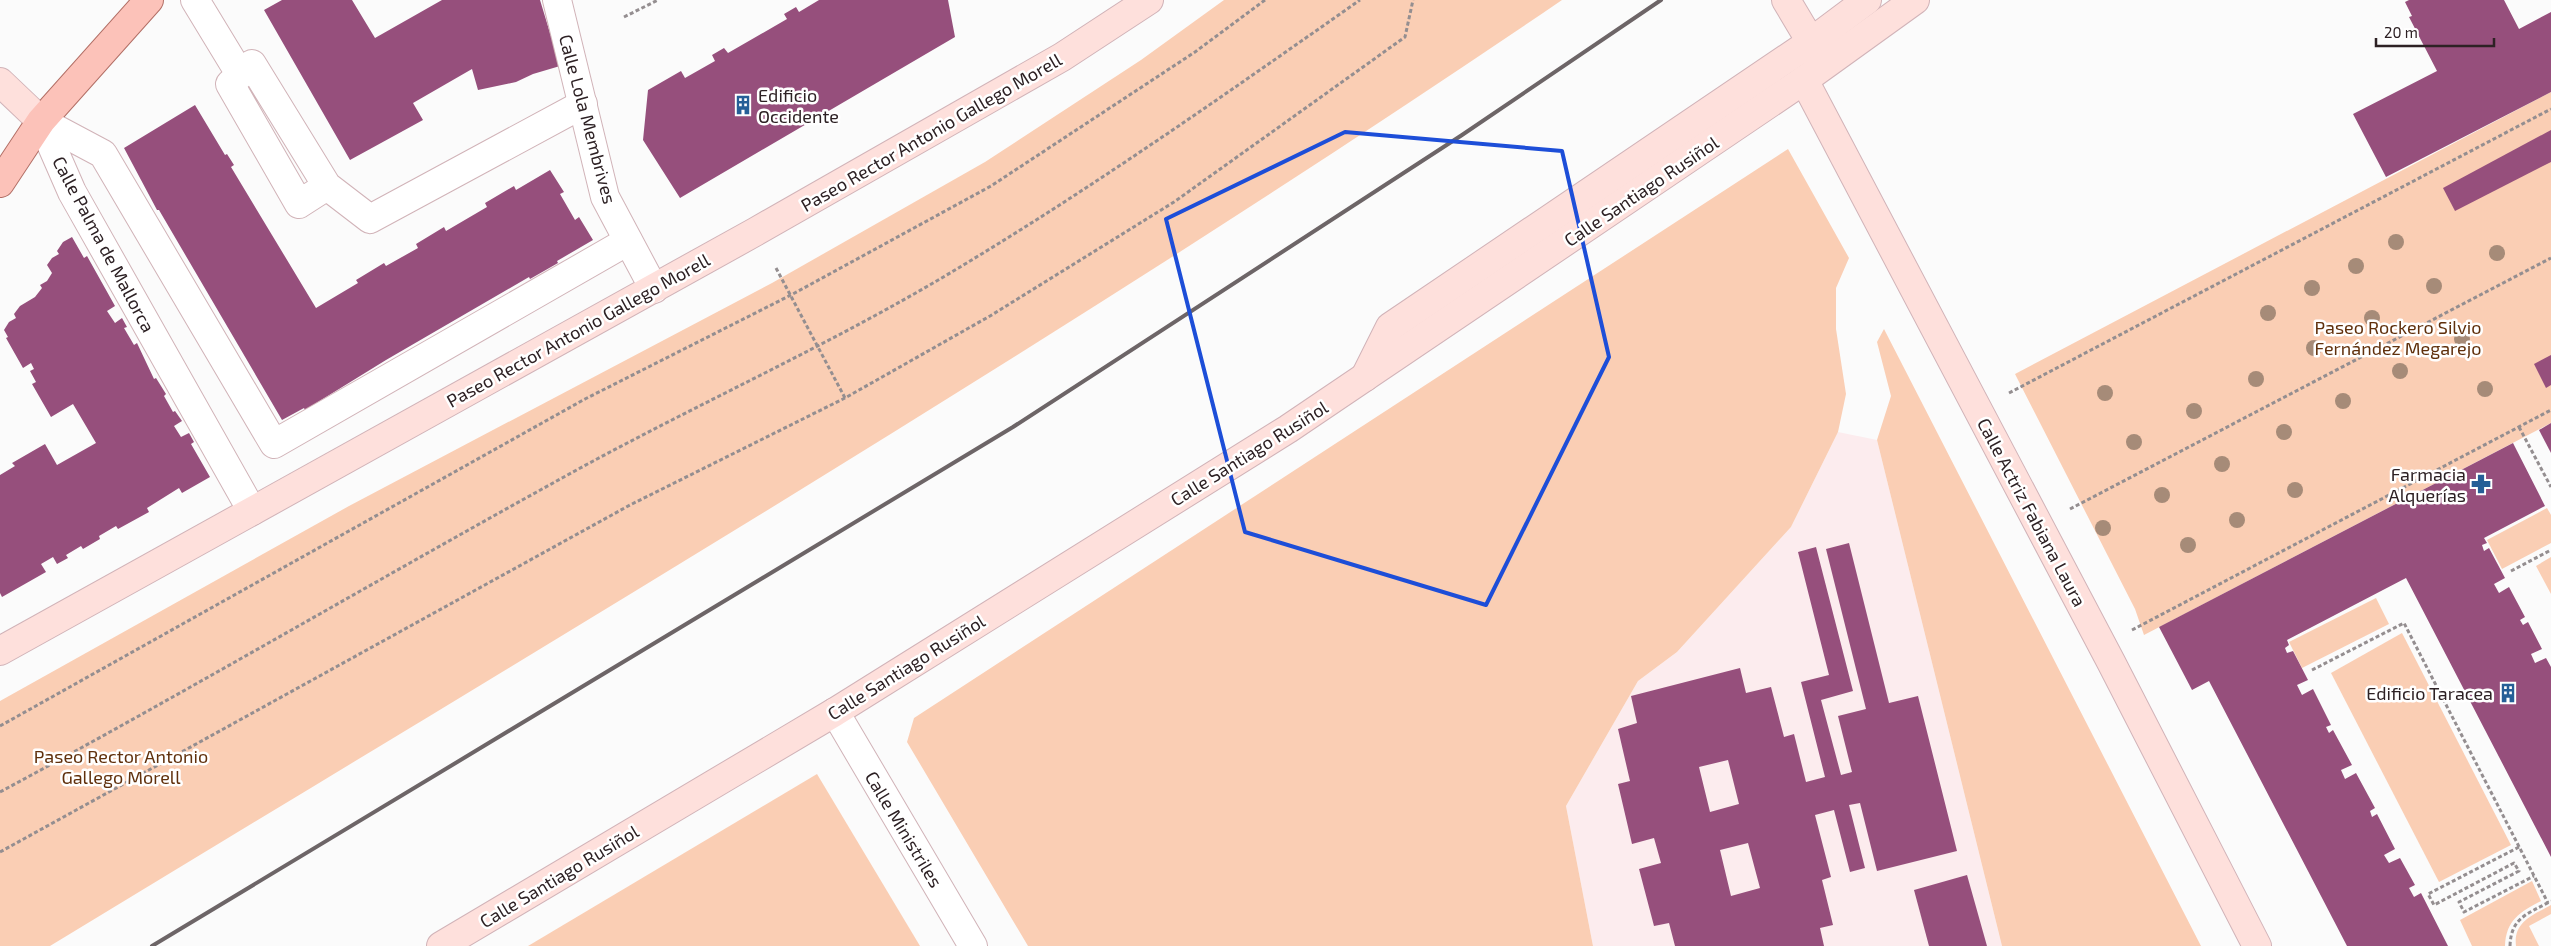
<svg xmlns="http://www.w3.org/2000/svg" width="2551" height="946" viewBox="0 0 2551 946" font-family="'Exo 2',sans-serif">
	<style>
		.built { fill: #fcecee }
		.green { fill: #faceb4 }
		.building { fill: #964f7c; fill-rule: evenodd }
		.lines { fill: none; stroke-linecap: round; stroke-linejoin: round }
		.street-casing { stroke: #d1b3b8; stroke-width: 30 }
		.secondary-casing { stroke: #d1b3b8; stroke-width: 30 }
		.primary-casing { stroke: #b26f66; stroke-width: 30 }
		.path { stroke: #948e90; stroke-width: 3; stroke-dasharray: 4 2.5; stroke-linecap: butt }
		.street { stroke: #fff; stroke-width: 28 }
		.secondary { stroke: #fee0dc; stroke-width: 28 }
		.primary { stroke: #fcc2b9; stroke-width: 28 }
		.rail { stroke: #6d6567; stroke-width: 4 }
		.tree { fill: #a68b78 }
		.marked { fill: none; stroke: #1d4ed8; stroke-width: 4; stroke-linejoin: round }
		.labels { text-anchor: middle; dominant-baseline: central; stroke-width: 5; stroke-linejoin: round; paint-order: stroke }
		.poi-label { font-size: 18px; fill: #2d2124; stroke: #fff; text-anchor: end }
		.street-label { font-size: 18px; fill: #2d2124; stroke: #fff }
		.park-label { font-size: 18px; fill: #60300c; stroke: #fff }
	</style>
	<rect width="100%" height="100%" fill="#fbfbfb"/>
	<polygon class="built" points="1838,432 1877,440 2002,946 1593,946 1566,806 1638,681 1677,652 1791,527"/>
	<g class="green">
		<path d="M1224 0H1562C1070 335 558 637 50 946H0V701L349 506 772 283 985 162 1141 60Z"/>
		<polygon points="2551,92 2551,423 2144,635 2135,609 2015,374"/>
		<polygon points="1788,149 1849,258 1836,288 1836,329 1846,394 1838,432 1791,527 1677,652 1638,681 1566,806 1593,946 1028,946 907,742 914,718"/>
		<polygon points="1884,329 2201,946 2002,946 1877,440 1891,396 1877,342"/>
		<polygon points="2547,508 2551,515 2551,543 2502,569 2487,540"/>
		<polygon points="2551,557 2551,594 2536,566"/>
		<polygon points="2376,598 2389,624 2302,668 2289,642"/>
		<polygon points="2402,633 2511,845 2439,882 2331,673"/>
		<polygon points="817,774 920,946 528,946"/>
		<path d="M2532 881 2541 901C2520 912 2506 920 2505 946H2472L2460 920Z"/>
		<path d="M2551 905V914L2529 926 2539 946H2516C2513 922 2533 915 2551 905Z"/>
	</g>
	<g class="building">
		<polygon points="282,0 352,0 375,38 442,0 540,0 560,66 533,74 516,82 478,90 472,69 413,103 423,120 350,160 264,10"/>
		<polygon points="819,0 948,0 955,37 680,198 643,140 648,90 681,71 685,78 715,61 712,55 724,48 728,53 787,19 784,14 796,7 799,12"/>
		<polygon points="2409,0 2504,0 2519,29 2551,12 2551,92 2386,177 2353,114 2437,71 2409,17 2412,16 2405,2"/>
		<polygon points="195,105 225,155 227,154 234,165 231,167 316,308 358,283 356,280 384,263 386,266 418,248 416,244 444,227 446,231 487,207 485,203 514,186 516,190 550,170 564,192 560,194 575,220 579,217 593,240 557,261 558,263 530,279 529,277 386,360 305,410 304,408 282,420 159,210 157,210 124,148"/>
		<polygon points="2551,130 2551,162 2455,211 2443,188"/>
		<polygon points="72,237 84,258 87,256 115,306 107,311 115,323 122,318 127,327 124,328 134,345 137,343 154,379 156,378 166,394 164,396 173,412 175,411 182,421 174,426 181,437 189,433 194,442 191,444 210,477 182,493 179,488 147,508 149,512 118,529 116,526 99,536 100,539 83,549 81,546 66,555 68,558 57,564 53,557 41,564 46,572 2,597 0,593 0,475 15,466 12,463 45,444 57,465 96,443 73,404 51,417 32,384 36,382 30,371 34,369 31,363 23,368 6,338 8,337 4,330 9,322 16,318 14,314 20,306 35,297 42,288 40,285 47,281 52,273 47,265 52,258 59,254 57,251 63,242"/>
		<polygon points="2551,355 2551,385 2546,388 2534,364"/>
		<polygon points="2551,423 2551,453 2539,430"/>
		<polygon points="2513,443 2545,506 2484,538 2487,543 2482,545 2484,551 2489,548 2505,578 2494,584 2499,593 2509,587 2525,617 2520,620 2523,625 2528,622 2542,649 2531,654 2535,663 2546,658 2551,667 2551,857 2406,578 2287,640 2289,645 2285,648 2287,653 2293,651 2308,680 2297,685 2302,695 2313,689 2331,725 2326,727 2329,733 2333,730 2352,765 2341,770 2345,779 2356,773 2375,808 2370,811 2372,817 2377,814 2395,849 2384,855 2389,863 2400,858 2415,885 2409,888 2414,897 2421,893 2448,946 2347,946 2209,681 2192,690 2159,627"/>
		<path d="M1849 543 1889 703 1918 696 1957 851 1877 871 1860 803 1849 805 1865 868 1850 872 1834 810 1815 815 1831 877 1822 880 1833 925 1820 928 1824 946H1675L1669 923 1654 926 1639 869 1661 863 1654 838 1632 844 1618 784 1630 781 1618 729 1637 723 1631 696 1740 668 1746 693 1771 687 1784 737 1794 734 1806 782 1825 777 1801 682 1829 675 1798 552 1816 547 1853 691 1821 700 1841 775 1852 772 1838 716 1866 709 1826 549ZM1728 760 1739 804 1710 812 1699 767ZM1748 843 1760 888 1731 896 1720 850Z"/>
		<polygon points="1967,875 1987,946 1929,946 1914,890"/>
	</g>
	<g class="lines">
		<defs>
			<g id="street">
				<polyline points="195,0 240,74"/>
				<polyline points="557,0 605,197 654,289"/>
				<polyline points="41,121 103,154 274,444 628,241"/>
				<polyline points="41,121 72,192 252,511"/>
				<polyline points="327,186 252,64 230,84 299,204 327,186 370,219 583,104"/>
				<polyline points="835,712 973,946"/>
			</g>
			<g id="secondary">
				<polyline points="1786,0 1811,42"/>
				<polyline points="1804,80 2111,662 2257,946"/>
				<polyline points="0,82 41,121"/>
				<polyline points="1365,377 1390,327 1811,42 1867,0"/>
				<polyline points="0,651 755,232 1062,57 1149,0"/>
				<polyline points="441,946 835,712 1288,429 1804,80 1915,0"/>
			</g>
			<polyline id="primary" points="0,183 41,121 149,0"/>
		</defs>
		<use href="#street" class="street-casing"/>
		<use href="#secondary" class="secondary-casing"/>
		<use href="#primary" class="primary-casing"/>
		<g class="path">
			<polyline points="624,17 658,0"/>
			<polyline points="776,268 845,398"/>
			<polyline points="2009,393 2551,109"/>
			<polyline points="2519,427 2551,487"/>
			<polyline points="2070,509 2551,258"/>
			<polyline points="2511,571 2551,550"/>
			<polyline points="2132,630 2551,410"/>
			<polyline points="2312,670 2404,623 2548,903"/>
			<polyline points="0,726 585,399 791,295 991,186 1195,52 1265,0"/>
			<path d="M0 792C186 692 368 585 553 483 689 407 832 345 965 264 1101 182 1230 91 1360 0"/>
			<polyline points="2519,847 2428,894 2434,905 2514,863 2519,871 2459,902 2464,912 2534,876"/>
			<polyline points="0,852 630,505 845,398 990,316 1174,202 1405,37 1413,0"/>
			<path d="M2510 946C2511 917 2528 914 2551 901"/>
		</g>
		<use href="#street" class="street"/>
		<use href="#secondary" class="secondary"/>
		<use href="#primary" class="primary"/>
		<polyline class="rail" points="152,946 1013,427 1462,135 1661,0"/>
	</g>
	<g class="tree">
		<circle cx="2396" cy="242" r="8"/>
		<circle cx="2497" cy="253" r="8"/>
		<circle cx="2356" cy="266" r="8"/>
		<circle cx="2434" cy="286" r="8"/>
		<circle cx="2312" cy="288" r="8"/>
		<circle cx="2268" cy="313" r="8"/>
		<circle cx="2372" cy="318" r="8"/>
		<circle cx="2462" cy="339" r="8"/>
		<circle cx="2314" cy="348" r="8"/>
		<circle cx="2400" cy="371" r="8"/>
		<circle cx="2256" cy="379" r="8"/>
		<circle cx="2485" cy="389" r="8"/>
		<circle cx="2105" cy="393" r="8"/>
		<circle cx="2343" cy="401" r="8"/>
		<circle cx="2194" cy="411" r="8"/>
		<circle cx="2284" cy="432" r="8"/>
		<circle cx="2134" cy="442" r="8"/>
		<circle cx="2222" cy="464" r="8"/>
		<circle cx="2295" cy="490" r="8"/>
		<circle cx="2162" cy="495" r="8"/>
		<circle cx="2237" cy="520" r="8"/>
		<circle cx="2103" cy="528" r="8"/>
		<circle cx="2188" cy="545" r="8"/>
	</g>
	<path class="marked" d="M1345 132 1562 151 1609 357 1486 605 1245 532 1166 219Z"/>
	<defs>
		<symbol id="building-bare" viewBox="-9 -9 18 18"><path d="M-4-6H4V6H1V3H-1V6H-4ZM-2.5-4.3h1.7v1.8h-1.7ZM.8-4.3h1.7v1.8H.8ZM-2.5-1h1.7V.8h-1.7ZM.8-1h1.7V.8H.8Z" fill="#255f97" stroke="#fff" stroke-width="2.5" paint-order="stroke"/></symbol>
		<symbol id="pharmacy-bare" viewBox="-9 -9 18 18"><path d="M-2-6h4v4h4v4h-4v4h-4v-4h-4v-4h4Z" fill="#255f97" stroke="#fff" stroke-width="2.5" paint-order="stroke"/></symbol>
	</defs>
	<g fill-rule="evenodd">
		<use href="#building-bare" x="729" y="91" width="28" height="28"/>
		<use href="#pharmacy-bare" x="2467" y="470" width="28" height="28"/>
		<use href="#building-bare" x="2494" y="679" width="28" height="28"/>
	</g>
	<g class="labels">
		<g class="poi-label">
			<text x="758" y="95" text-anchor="start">Edificio<tspan x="758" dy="21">Occidente</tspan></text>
			<text x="2466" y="474">Farmacia<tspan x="2466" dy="21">Alquerías</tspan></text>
			<text x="2493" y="693">Edificio Taracea</text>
		</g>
		<g class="street-label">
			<text transform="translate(588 119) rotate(75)">Calle Lola Membrives</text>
			<text transform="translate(931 132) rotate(-30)">Paseo Rector Antonio Gallego Morell</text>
			<text transform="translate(1641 191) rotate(-34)">Calle Santiago Rusiñol</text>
			<text transform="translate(104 244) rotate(62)">Calle Palma de Mallorca</text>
			<text transform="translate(578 330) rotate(-29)">Paseo Rector Antonio Gallego Morell</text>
			<text transform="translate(1249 453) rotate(-32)">Calle Santiago Rusiñol</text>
			<text transform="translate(2032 512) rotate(62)">Calle Actriz Fabiana Laura</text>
			<text transform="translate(906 667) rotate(-32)">Calle Santiago Rusiñol</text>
			<text transform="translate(904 829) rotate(59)">Calle Ministriles</text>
			<text transform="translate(559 876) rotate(-31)">Calle Santiago Rusiñol</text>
		</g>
		<g class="park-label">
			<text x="2398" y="327">Paseo Rockero Silvio<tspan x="2398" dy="21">Fernández Megarejo</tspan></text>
			<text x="121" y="756">Paseo Rector Antonio<tspan x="121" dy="21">Gallego Morell</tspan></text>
		</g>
	</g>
	<path d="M2376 38v8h118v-8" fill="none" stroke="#2d2124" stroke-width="2.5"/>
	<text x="2384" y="38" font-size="15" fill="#2d2124" stroke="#ffffff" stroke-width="4" paint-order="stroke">20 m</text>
</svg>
